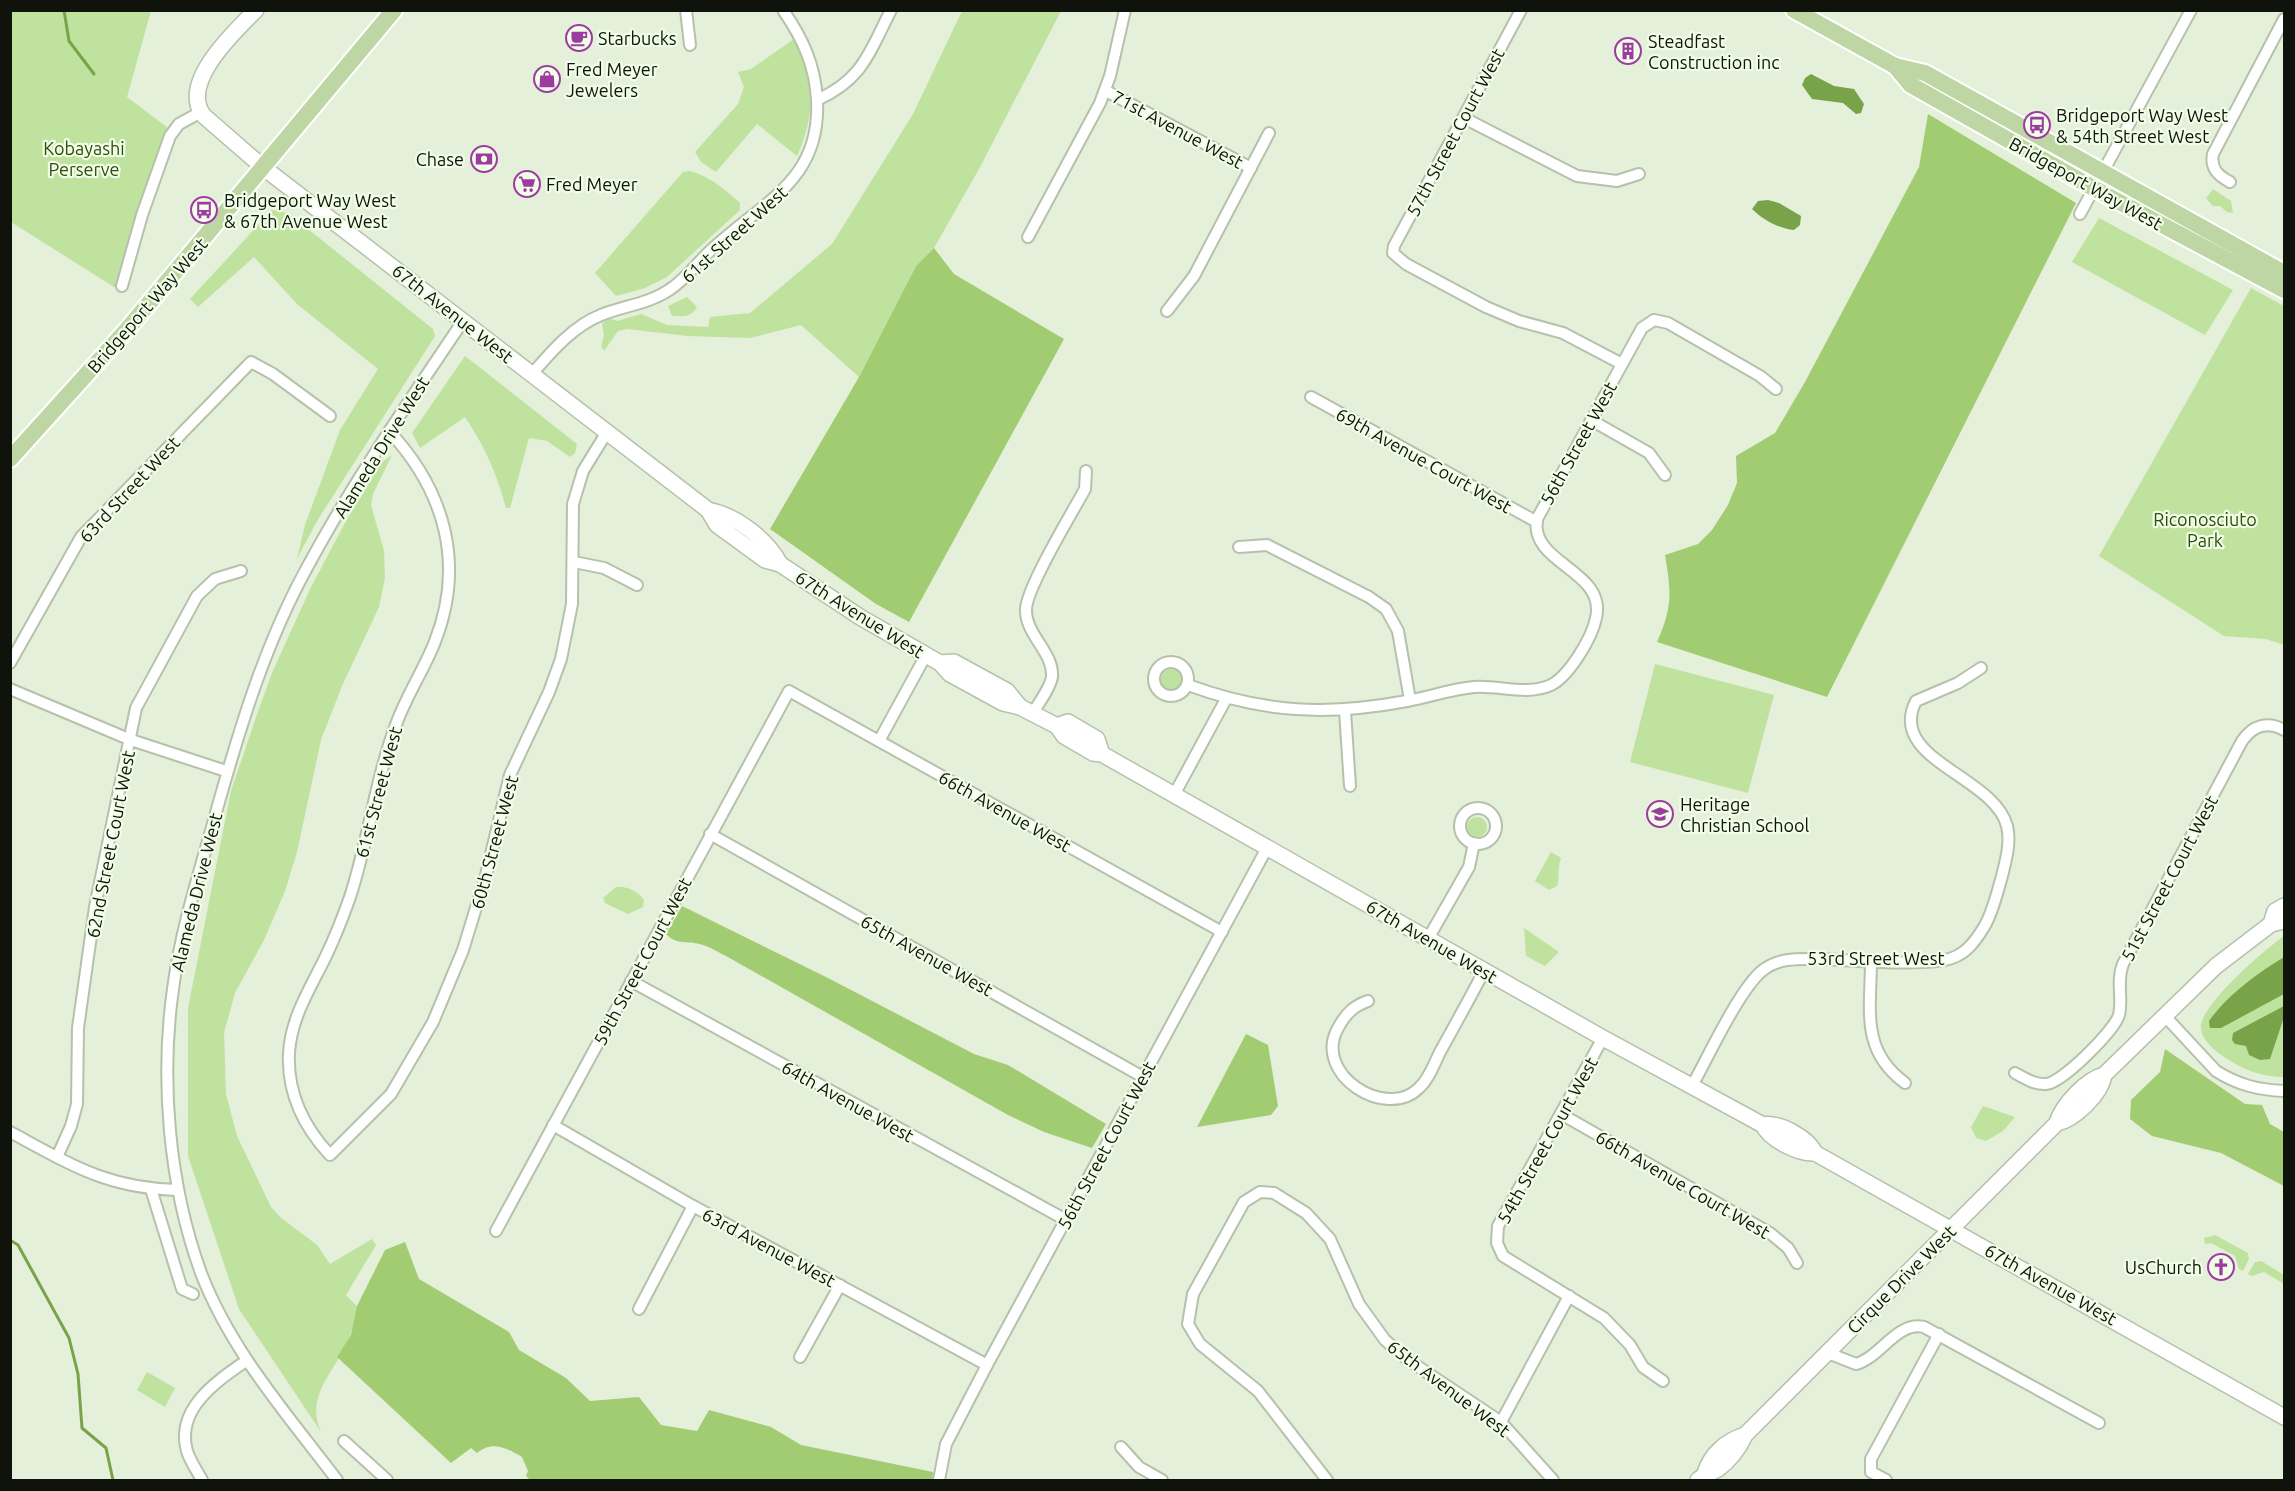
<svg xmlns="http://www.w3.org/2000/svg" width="2295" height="1491" viewBox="0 0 2295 1491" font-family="Ubuntu,sans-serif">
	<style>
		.green { fill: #bfe29e }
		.forest { fill: #a1cc72 }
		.water { fill: #79a349 }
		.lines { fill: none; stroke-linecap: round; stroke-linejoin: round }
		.stream { stroke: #79a349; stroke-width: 3 }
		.street-casing { stroke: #b6c1ab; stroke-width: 14 }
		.secondary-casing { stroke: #b6c1ab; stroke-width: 18 }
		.primary-casing { stroke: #fff; stroke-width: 20 }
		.street { stroke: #fff; stroke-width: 10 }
		.secondary { stroke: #fff; stroke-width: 15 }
		.primary { stroke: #bed6a4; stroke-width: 16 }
		.labels { text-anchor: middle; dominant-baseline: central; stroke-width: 4.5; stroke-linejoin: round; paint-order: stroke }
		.poi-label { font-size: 18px; fill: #0f130b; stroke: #f1fee7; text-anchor: start }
		.street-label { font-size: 18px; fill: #0f130b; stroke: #f1fee7 }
		.park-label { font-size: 18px; fill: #314c0a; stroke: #f1fee7 }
	</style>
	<rect width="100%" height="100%" fill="#e4f0d9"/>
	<g class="green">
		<polygon points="11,11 151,11 127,97 172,131 122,286 114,287 11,222"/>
		<polygon points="962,11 1061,11 979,169 934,248 916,266 859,377 801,325 750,338 688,336 627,329 618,331 604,351 601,346 604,336 602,323 610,318 617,321 641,314 667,325 708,327 710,317 750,313 832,244 913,114"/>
		<path d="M794 39C818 73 814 120 797 156L757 124 716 172 701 162 695 152 738 104 744 87 738 72 751 69Z"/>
		<path d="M690 171C711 177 724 189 740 203V210L667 277 645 288 616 296 595 273 683 172Z"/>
		<polygon points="2213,189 2231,201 2233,213 2227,212 2220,206 2213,206 2206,198"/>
		<polygon points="272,210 288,213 433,329 435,336 317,521 297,559 305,525 340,430 378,369 297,304 254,257 198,307 190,299"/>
		<polygon points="2099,218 2233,290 2205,335 2072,262"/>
		<polygon points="2251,288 2284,306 2284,645 2266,639 2224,636 2099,556"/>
		<path d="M687 297 697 307C691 318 683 316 672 316L668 306Z"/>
		<path d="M465 356 577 444 575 453 570 457 547 441 529 438 510 508H506C497 474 485 447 465 417L420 448 412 433Z"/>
		<path d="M392 455 373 494 371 505 384 551 385 578 379 607 342 686 321 740 297 852 285 891 264 940 235 993 224 1033 226 1094 237 1136 271 1207 280 1217 317 1245 330 1264 372 1239 376 1245 346 1295 357 1306C355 1315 354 1325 351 1333 340 1368 303 1393 321 1432L239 1309 188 1156V1008L231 791 255 720 272 673 311 587 346 521 381 463Z"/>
		<polygon points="1655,664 1774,695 1748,793 1630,762"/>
		<circle cx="1172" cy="680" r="11"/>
		<circle cx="1477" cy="827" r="10"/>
		<path d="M1551 852 1561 858C1557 869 1560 876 1557 886L1549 890 1535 881Z"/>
		<path d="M616 887C627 886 637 891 644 900L643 907 628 914 605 903 603 898Z"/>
		<polygon points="1524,928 1559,952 1545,966 1526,956"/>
		<path d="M2284 936V1077C2262 1077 2243 1070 2224 1057 2214 1050 2200 1039 2201 1025 2204 1002 2264 950 2284 936Z"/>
		<polygon points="1983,1106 2015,1117 2003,1131 1986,1141 1976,1138 1971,1127"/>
		<polygon points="2215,1235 2248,1253 2249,1259 2243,1271 2239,1269 2235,1256 2211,1243 2205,1244 2204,1238"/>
		<polygon points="2261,1261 2284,1275 2284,1284 2264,1272 2252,1276 2248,1274 2255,1262"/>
		<polygon points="147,1372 175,1388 165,1407 137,1390"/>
	</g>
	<g class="forest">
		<path d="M1928 114 2076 203 1827 697 1657 642C1673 606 1671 592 1665 555L1698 544 1712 530 1728 505 1737 483 1736 456 1775 433 1805 382 1919 167Z"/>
		<polygon points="934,248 954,274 1064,339 909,622 876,604 770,529 859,377 916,266"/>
		<path d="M682 906 828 978 974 1054 1008 1065 1106 1124 1092 1148 1044 1132 1008 1115 726 956C719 953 711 947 703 945 689 940 677 946 666 934Z"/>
		<polygon points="1246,1034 1268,1045 1278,1106 1271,1115 1197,1127"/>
		<polygon points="2165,1049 2245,1104 2262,1105 2270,1124 2284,1132 2284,1186 2221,1153 2152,1136 2130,1119 2131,1100 2160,1072"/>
		<path d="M405 1242 419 1279 509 1332 519 1350 566 1378 590 1401 639 1397 661 1425 697 1431 709 1410 771 1427 801 1445 933 1472 932 1480H530L526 1476 528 1471 522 1457C506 1448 493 1440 477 1453L471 1448 451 1463 337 1357 351 1335 357 1306 385 1250Z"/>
	</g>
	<g class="water">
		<polygon points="1811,74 1834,86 1854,89 1864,104 1861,113 1856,114 1843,103 1812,99 1802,85 1805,78"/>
		<path d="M1768 200 1779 203 1801 216 1800 225 1794 230C1778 228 1763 220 1752 209L1758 201Z"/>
		<path d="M2284 957V994L2221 1028H2210L2209 1021C2227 995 2258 973 2284 957Z"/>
		<polygon points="2284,1006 2284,1017 2270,1059 2260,1060 2249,1055 2246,1046 2235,1044 2232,1040 2233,1033"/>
	</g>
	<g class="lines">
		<g class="stream">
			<polyline points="64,10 69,41 94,74"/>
			<polyline points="10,1240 18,1245 69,1338 78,1374 82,1428 106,1448 113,1480"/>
		</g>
		<defs>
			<g id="street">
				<polyline points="686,10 690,45"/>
				<path d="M783 10C803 39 815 65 817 100"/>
				<polyline points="1521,10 1394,246 1393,253 1406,264 1486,307 1519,321 1563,333 1622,364"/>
				<polyline points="1106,91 1251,168"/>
				<polyline points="1464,118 1577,176 1617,181 1639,174"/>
				<path d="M2230 182C2219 176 2210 169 2213 154L2284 19"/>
				<polyline points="2080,214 2191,10"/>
				<polyline points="1028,237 1100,103 1110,76 1125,10"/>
				<polyline points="122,286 142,215 170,136 179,124 201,112"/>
				<polyline points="1167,311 1194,276 1269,133"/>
				<path d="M532 374C551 352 573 326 601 315 623 306 648 304 669 290 688 278 701 257 719 243 769 199 821 177 817 100 863 79 869 53 891 10"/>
				<polyline points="1311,397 1537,522"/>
				<polyline points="1591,420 1649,453 1665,475"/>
				<path d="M389 431C445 491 466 565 434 644 423 671 407 695 397 722 375 779 369 839 350 897 343 917 335 937 326 956 311 987 291 1017 289 1053 287 1093 303 1126 330 1155L391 1094 433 1022 463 950 486 875 510 775 549 692 561 659 572 604 573 504 583 471 607 432"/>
				<polyline points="1239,547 1267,545 1369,597 1386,609 1398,631 1410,700"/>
				<polyline points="574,562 604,568 637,585"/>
				<circle cx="1171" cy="679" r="17"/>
				<polyline points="10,663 81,537 251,362 273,374 330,416"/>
				<path d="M1188 685C1264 713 1327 716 1407 701 1430 697 1451 689 1474 687 1499 685 1527 696 1551 685 1569 676 1592 638 1596 618 1607 570 1529 564 1537 519L1642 328 1654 320 1668 323 1760 376 1776 389"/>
				<polyline points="10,689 131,740 226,771"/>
				<polyline points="1345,711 1350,786"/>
				<path d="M1032 714C1038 704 1050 689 1052 677 1054 652 1025 635 1026 609 1027 587 1072 513 1085 489L1086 471"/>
				<polyline points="879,741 926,655"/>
				<polyline points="1174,795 1226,699"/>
				<circle cx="1478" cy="826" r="18"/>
				<polyline points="710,834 1143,1077"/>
				<polyline points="1429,937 1469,867 1474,843"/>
				<path d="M1871 960C1871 1010 1860 1050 1905 1083"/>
				<polyline points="631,981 1066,1220"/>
				<path d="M1368 1001C1353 1006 1345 1015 1338 1028 1312 1074 1386 1121 1419 1088 1429 1079 1434 1064 1440 1052 1455 1025 1470 998 1484 971"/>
				<path d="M2164 1015 2216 1071C2238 1085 2259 1090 2284 1091"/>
				<polyline points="1603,1038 1498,1226 1497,1243 1503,1256 1604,1318 1630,1345 1643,1367 1663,1381"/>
				<path d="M2015 1073C2024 1078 2035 1085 2046 1084 2062 1083 2114 1031 2119 1015 2123 998 2116 981 2123 964L2242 741C2253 725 2268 721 2284 730"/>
				<path d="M1692 1086C1708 1057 1740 988 1763 970 1780 957 1800 959 1820 959 1851 960 1926 967 1952 958 1967 953 1976 940 1984 927 1993 912 1997 893 2002 876 2006 860 2011 842 2007 826 1994 776 1886 759 1916 701L1958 683 1981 668"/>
				<polyline points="1561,1114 1770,1233 1788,1248 1797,1263"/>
				<polyline points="553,1125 693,1206 987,1365"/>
				<path d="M10 1132C72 1165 106 1188 178 1190"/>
				<polyline points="57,1157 71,1126 77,1104 78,1028 86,971 95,907 136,708 197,596 215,579 241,571"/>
				<polyline points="151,1189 182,1289 193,1294"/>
				<polyline points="496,1231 789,691 1222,932"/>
				<polyline points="639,1309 693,1206"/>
				<path d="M1828 1353 1856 1364C1881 1357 1897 1321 1924 1327L2099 1423"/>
				<polyline points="800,1357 840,1285"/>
				<polyline points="1501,1422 1569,1296"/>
				<polyline points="344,1441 387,1480"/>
				<polyline points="1121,1447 1139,1467 1162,1480"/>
				<path d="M202 1480C197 1471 190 1461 187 1451 175 1409 217 1381 246 1361"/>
				<path d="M337 1480C287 1414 231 1351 201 1273 169 1185 160 1081 173 989 181 927 201 868 217 809 241 724 266 641 309 564 355 479 410 400 463 321"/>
				<polyline points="939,1480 946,1444 987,1365 1267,848"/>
				<polyline points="1327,1480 1258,1391 1200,1344 1188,1324 1193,1294 1244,1202 1260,1192 1274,1193 1306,1213 1330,1239 1359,1304 1385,1340 1408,1360 1501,1422 1553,1480"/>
				<polyline points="1886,1480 1871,1472 1871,1459 1939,1334"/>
			</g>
			<g id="secondary">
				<path d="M256 10C234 32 178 84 204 116L264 168 708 510 717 525 765 560 780 564 860 617 940 663 950 674 1003 703 1020 707 1057 726 1064 736 1093 753 1102 754 1603 1038 1763 1125C1780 1122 1808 1138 1815 1153"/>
				<path d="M708 510C735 515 767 539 780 564"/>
				<polyline points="940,663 954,662 1007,691 1020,707"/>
				<polyline points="1057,726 1068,722 1097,739 1102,754"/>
				<polyline points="2271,924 2275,911 2284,906"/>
				<path d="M2057 1123C2075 1119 2101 1094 2104 1075"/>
				<path d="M1763 1125C1770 1140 1799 1154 1815 1153L2284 1417"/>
				<path d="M1705 1473C1711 1454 1726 1441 1745 1435"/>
				<path d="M1698 1480C1705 1474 1711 1473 1718 1469 1730 1460 1739 1448 1745 1435L2057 1123C2062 1105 2086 1080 2104 1075L2216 966 2271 924 2284 921"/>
			</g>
			<g id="primary">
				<polyline points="1794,10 1895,66 1925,73 2284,273"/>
				<polyline points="1895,66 1911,85 2095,189 2284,290"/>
				<polyline points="10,459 130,326 394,10"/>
			</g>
		</defs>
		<use href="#street" class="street-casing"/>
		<use href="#secondary" class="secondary-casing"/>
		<use href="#primary" class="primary-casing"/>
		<use href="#street" class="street"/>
		<use href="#secondary" class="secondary"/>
		<use href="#primary" class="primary"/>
	</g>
	<defs>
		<symbol id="cafe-ring" viewBox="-11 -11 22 22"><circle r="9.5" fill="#f1fee7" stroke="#9d3ba1" stroke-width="1.5"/><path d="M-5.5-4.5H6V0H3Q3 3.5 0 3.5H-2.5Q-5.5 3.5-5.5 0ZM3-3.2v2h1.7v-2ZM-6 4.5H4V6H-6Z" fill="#9d3ba1"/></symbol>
		<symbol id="building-ring" viewBox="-11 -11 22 22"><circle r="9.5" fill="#f1fee7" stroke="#9d3ba1" stroke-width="1.5"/><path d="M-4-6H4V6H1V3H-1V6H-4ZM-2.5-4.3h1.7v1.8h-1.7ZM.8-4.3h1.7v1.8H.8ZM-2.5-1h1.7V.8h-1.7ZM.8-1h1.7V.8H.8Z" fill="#9d3ba1"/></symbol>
		<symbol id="shop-ring" viewBox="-11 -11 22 22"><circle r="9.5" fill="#f1fee7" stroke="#9d3ba1" stroke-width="1.5"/><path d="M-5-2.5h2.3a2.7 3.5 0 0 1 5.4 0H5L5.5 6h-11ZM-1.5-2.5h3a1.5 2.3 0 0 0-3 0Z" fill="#9d3ba1"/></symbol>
		<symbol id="bus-ring" viewBox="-11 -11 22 22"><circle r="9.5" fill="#f1fee7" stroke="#9d3ba1" stroke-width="1.5"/><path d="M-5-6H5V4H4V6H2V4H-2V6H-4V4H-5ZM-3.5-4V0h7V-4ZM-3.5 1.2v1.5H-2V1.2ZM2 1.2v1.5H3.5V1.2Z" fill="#9d3ba1"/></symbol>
		<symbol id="bank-ring" viewBox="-11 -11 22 22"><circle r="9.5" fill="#f1fee7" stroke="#9d3ba1" stroke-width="1.5"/><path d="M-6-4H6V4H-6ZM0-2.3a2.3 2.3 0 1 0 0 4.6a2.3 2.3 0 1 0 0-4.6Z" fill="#9d3ba1"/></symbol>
		<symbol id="supermarket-ring" viewBox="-11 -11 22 22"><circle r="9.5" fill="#f1fee7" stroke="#9d3ba1" stroke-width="1.5"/><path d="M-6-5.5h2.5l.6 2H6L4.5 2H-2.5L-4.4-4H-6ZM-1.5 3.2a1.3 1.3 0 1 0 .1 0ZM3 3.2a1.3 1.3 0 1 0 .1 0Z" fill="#9d3ba1"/></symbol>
		<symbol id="school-ring" viewBox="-11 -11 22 22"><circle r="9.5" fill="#f1fee7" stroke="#9d3ba1" stroke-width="1.5"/><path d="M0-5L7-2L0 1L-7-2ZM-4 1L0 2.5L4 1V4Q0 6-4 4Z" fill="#9d3ba1"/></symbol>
		<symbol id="church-ring" viewBox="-11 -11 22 22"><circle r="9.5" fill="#f1fee7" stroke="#9d3ba1" stroke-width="1.5"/><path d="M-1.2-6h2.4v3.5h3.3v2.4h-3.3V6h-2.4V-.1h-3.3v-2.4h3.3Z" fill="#9d3ba1"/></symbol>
	</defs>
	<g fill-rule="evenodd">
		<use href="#cafe-ring" x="564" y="23" width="30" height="30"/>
		<use href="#building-ring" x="1613" y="36" width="30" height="30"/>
		<use href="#shop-ring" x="532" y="64" width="30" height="30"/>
		<use href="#bus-ring" x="2022" y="110" width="30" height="30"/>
		<use href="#bank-ring" x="469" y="144" width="30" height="30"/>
		<use href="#supermarket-ring" x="512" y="169" width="30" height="30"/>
		<use href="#bus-ring" x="189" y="195" width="30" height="30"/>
		<use href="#school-ring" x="1645" y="799" width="30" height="30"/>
		<use href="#church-ring" x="2206" y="1252" width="30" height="30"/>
	</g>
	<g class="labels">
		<g class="poi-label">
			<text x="598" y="38">Starbucks</text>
			<text x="1648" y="41">Steadfast<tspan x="1648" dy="21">Construction inc</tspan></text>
			<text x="566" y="69">Fred Meyer<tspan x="566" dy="21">Jewelers</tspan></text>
			<text x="2056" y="115">Bridgeport Way West<tspan x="2056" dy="21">&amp; 54th Street West</tspan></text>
			<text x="464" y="159" text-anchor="end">Chase</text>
			<text x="546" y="184">Fred Meyer</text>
			<text x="224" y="200">Bridgeport Way West<tspan x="224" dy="21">&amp; 67th Avenue West</tspan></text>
			<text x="1680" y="804">Heritage<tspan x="1680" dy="21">Christian School</tspan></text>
			<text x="2202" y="1267" text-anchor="end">UsChurch</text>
		</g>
		<g class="street-label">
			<text transform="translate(1178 129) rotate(28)">71st Avenue West</text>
			<text transform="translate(1455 132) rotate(-62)">57th Street Court West</text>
			<text transform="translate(2086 183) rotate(29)">Bridgeport Way West</text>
			<text transform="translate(734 234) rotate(-42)">61st Street West</text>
			<text transform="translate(147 305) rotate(-49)">Bridgeport Way West</text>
			<text transform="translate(453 313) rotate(38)">67th Avenue West</text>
			<text transform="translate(1578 443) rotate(-61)">56th Street West</text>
			<text transform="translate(381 447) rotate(-58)">Alameda Drive West</text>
			<text transform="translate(1424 460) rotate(29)">69th Avenue Court West</text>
			<text transform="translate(129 489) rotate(-47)">63rd Street West</text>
			<text transform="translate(860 614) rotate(32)">67th Avenue West</text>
			<text transform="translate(378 792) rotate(-75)">61st Street West</text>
			<text transform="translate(1005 811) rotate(29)">66th Avenue West</text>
			<text transform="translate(494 842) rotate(-75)">60th Street West</text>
			<text transform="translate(110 844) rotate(-79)">62nd Street Court West</text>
			<text transform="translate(2169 878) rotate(-62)">51st Street Court West</text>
			<text transform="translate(196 892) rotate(-76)">Alameda Drive West</text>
			<text transform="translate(1432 941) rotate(30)">67th Avenue West</text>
			<text transform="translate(927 955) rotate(29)">65th Avenue West</text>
			<text x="1876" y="958">53rd Street West</text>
			<text transform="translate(642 961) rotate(-62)">59th Street Court West</text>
			<text transform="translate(848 1101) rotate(29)">64th Avenue West</text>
			<text transform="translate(1547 1140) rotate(-61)">54th Street Court West</text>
			<text transform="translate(1106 1145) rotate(-62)">56th Street Court West</text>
			<text transform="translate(1683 1184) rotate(30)">66th Avenue Court West</text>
			<text transform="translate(769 1247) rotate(28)">63rd Avenue West</text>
			<text transform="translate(1901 1279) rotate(-45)">Cirque Drive West</text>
			<text transform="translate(2051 1284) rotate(29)">67th Avenue West</text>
			<text transform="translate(1449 1388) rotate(37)">65th Avenue West</text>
		</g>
		<g class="park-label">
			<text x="84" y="148">Kobayashi<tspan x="84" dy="21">Perserve</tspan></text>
			<text x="2205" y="519">Riconosciuto<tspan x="2205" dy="21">Park</tspan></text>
		</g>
	</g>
	<rect width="2295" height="1491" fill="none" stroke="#0f130b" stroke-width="24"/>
</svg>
